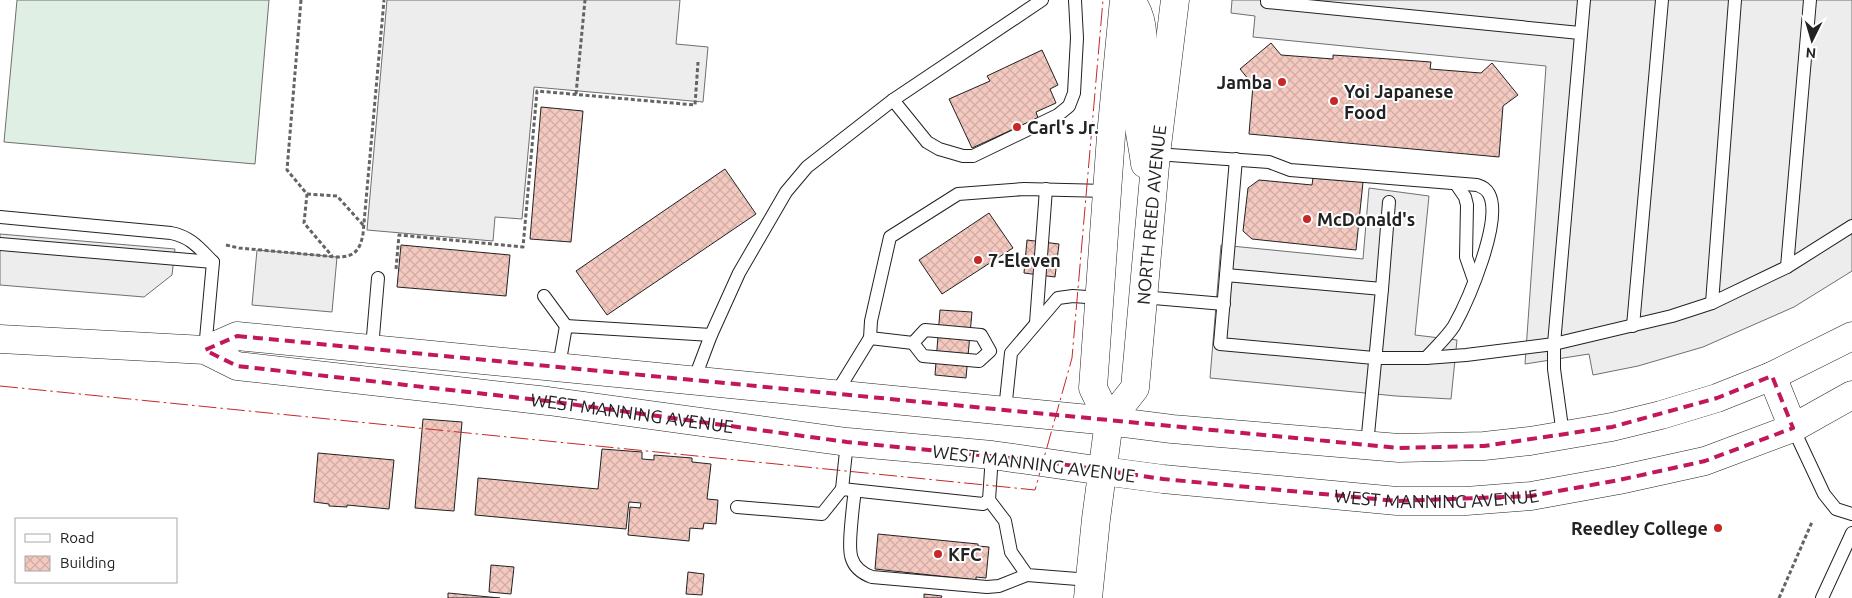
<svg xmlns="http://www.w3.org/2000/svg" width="1852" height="598" viewBox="0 0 1852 598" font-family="Ubuntu,sans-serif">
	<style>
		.garden { fill: #e0efe3; stroke: #6f6f6f }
		.parking { fill: #ededed; stroke: #6f6f6f }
		.building { fill: url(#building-cross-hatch); stroke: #222 }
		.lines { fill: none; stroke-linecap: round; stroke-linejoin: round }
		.lane-casing { stroke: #222; stroke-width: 14 }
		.secondary-casing { stroke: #222; stroke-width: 29 }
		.primary-casing { stroke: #222; stroke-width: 29 }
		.path { stroke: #646464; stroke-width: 3; stroke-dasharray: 4 2.5; stroke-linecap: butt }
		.lane { stroke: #fff; stroke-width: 12 }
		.secondary { stroke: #fff; stroke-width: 28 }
		.primary { stroke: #fff; stroke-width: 28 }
		.power { stroke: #c62828; stroke-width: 1; stroke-dasharray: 18 4 2.5 4; stroke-linecap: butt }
		.marked { fill: none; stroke: #c2185b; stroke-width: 4; stroke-dasharray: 10 6; stroke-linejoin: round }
		.poi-dot { fill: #c62828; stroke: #fff; stroke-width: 2 }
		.labels { text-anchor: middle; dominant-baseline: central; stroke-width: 4; stroke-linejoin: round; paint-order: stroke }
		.poi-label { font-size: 18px; font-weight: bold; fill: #222; stroke: #fff; text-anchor: start }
		.street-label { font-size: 18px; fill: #222; stroke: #fff }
	</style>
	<defs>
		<pattern id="building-cross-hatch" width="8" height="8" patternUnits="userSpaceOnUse" patternTransform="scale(1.25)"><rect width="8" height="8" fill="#f3c9c0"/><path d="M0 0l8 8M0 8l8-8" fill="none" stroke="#d0aca5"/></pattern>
	</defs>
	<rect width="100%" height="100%" fill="#fff"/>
	<polygon class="garden" points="17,0 269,0 255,164 4,142"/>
	<g class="parking">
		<polygon points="387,0 680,0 676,44 708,47 703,102 534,87 522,219 495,217 493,241 367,230"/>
		<polygon points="1232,0 1852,0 1852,271 1794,307 1703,347 1638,366 1593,375 1589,354 1525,364 1546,66 1253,37 1255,16 1231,13"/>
		<polygon points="1369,188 1429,196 1415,335 1457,340 1451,399 1396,396 1210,378 1221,245 1363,259"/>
		<polygon points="0,234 175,249 172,275 144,297 0,285"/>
		<polygon points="257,250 337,257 332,312 252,305"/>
	</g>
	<g class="building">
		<polygon points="1271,43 1281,55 1333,59 1333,55 1431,62 1430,69 1481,73 1492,63 1518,95 1503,106 1499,157 1249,134 1253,85 1240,69"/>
		<polygon points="1042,50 1058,85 1050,89 1056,103 1036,112 1038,118 972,148 949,99 990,81 987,76"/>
		<polygon points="541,107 583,111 571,242 530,239"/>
		<polygon points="725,169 756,214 607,315 576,271"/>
		<polygon points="1313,178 1363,182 1356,250 1252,239 1243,231 1248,188 1259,180 1312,185"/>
		<polygon points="989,213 1013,248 942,294 919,260"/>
		<polygon points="1027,240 1059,244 1055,277 1024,273"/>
		<polygon points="401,245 510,255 506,296 397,287"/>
		<polygon points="940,310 972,312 966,378 935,375"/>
		<polygon points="423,419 462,422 454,511 415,508"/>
		<polygon points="602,449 642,452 642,459 654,460 654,455 692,458 692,462 711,464 707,499 718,500 716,524 704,523 703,529 690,528 689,541 628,535 630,507 640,508 641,503 629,502 626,529 475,515 478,478 598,489"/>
		<polygon points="318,453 394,460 389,509 347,505 347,507 329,506 329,504 314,502"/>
		<polygon points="878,534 978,544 978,546 989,547 986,578 976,577 976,580 875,569"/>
		<polygon points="491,565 514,567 511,594 489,592"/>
		<polygon points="688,572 704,574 702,595 686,594"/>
		<polygon points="448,593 500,598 448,598"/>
		<polygon points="924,594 942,596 941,598 924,598"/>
	</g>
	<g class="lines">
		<defs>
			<g id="lane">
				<polyline points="1267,0 1267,2 1580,33"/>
				<polyline points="893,100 927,142 939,149 963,156 973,156 1058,115 1069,106 1074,93 1077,38 1075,0"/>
				<path d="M1156 154 1269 162 1290 170 1477 185C1482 187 1486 188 1489 194 1503 220 1468 301 1454 326 1447 337 1435 348 1426 358"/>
				<polyline points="1456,184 1465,197 1467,205 1466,257 1474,280"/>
				<path d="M0 217 171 233C191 237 199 248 213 262L205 350"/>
				<polyline points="0,244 213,262"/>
				<polyline points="1787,267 1810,0"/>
				<polyline points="1226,275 1236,159"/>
				<polyline points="1382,289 1389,202"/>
				<polyline points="544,296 566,326"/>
				<polyline points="1142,297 1224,304"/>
				<polyline points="1712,303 1735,0"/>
				<polyline points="1036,323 1046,189"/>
				<polyline points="1633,326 1662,0"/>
				<polygon points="925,330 981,335 990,351 979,361 923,356 913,343"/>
				<polyline points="870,338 913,343"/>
				<polyline points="372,348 378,278"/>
				<polyline points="559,366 566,326 711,335"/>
				<polyline points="694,380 711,335 739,273 786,192 807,167 893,100 1042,0"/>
				<polyline points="835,395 870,338 871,321 890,237 958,194 1024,189 1107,191"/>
				<polyline points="1005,410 1011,353 1058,298 1073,296 1100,298"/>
				<polyline points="1793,428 1824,494 1836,509 1852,514"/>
				<polyline points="1563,435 1554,369 1554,344 1584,0"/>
				<polyline points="847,442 842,489 983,504 989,500"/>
				<polyline points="1367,445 1382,289 1226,275 1220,344 1374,358 1426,358 1466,355 1554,344 1672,316 1712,303 1787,267 1852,226"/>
				<polyline points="992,455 989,500 1005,521 1011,552 1027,575 1090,580"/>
				<path d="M855 491C853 503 852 515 851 527 849 550 847 568 872 577L987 587 999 586 1027 575"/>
				<polyline points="737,507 822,514 842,489"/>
				<polyline points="1822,598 1852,533"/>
			</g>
			<g id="secondary">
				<path d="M1130 0C1154 27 1136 77 1137 110 1138 127 1143 146 1145 164"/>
				<path id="s1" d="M0 339 205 350 237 366 548 401 847 442 992 455 1103 471"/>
				<polyline points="205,350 237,336 1109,421"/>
				<path id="s2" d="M1109 421 1135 388 1156 154 1175 0"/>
				<polyline points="1109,421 1093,388 1111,136 1124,0"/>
			</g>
			<g id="primary">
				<polyline points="1772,376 1793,428"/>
				<path id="s3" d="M1103 471 1163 479 1397 501H1466L1531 496 1619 480 1705 461 1793 428 1852 395"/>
				<polyline points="1088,598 1096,519 1109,421 1172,429 1399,448 1484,446 1530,441 1612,427 1661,415 1717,398 1772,376 1852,336"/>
			</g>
		</defs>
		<use href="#lane" class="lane-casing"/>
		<use href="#secondary" class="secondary-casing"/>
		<use href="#primary" class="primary-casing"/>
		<g class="path">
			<polyline points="301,0 287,170 307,194 304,223 332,256"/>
			<polyline points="576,94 585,0"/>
			<polyline points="307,194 337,196 364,226"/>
			<path d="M226 245 239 248 337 257C354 257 360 251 363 234L384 0"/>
			<polyline points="396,269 399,235 523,247 537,91 695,105 698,62"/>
			<polyline points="1779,598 1812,522"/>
		</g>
		<use href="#lane" class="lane"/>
		<use href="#secondary" class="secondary"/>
		<use href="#primary" class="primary"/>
		<polyline class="power" points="0,386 1035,490 1072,358 1103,0"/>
	</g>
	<path class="marked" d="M237 336 1399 448 1484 446 1612 427 1717 398 1772 376 1793 428 1705 461 1619 480 1531 496 1397 501 1163 479 1040 461 847 442 548 401 237 366 205 350Z"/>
	<g class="poi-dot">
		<circle cx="1282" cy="82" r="5"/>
		<circle cx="1334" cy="101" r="5"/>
		<circle cx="1017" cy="127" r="5"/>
		<circle cx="1307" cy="219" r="5"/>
		<circle cx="978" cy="260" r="5"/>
		<circle cx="1718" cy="528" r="5"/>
		<circle cx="938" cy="554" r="5"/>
	</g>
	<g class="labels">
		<g class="poi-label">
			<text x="1272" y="82" text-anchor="end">Jamba</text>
			<text x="1344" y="91">Yoi Japanese<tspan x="1344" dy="21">Food</tspan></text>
			<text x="1027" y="127">Carl's Jr.</text>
			<text x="1317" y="219">McDonald's</text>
			<text x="988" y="260">7-Eleven</text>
			<text x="1708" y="528" text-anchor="end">Reedley College</text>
			<text x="948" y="554">KFC</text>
		</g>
		<g class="street-label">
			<text stroke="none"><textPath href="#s2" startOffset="216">NORTH REED AVENUE</textPath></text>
			<text stroke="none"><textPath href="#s1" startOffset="639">WEST MANNING AVENUE</textPath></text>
			<text transform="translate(1034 463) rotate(7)">WEST MANNING AVENUE</text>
			<text stroke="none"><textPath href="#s3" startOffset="335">WEST MANNING AVENUE</textPath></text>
		</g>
	</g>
	<rect x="15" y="518" width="162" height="65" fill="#ffffff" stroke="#a7a7a7"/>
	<rect x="25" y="534" width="25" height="8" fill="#ffffff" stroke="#a7a7a7"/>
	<text x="60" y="543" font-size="15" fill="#222222">Road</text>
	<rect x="25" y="556" width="25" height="15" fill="url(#building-cross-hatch)" stroke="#a7a7a7"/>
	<text x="60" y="568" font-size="15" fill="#222222">Building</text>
	<g transform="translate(1812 40) rotate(185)" stroke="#ffffff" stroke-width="4" paint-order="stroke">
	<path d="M0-4L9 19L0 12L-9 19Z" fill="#222222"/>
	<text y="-8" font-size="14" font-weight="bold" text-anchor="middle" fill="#222222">N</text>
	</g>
</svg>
